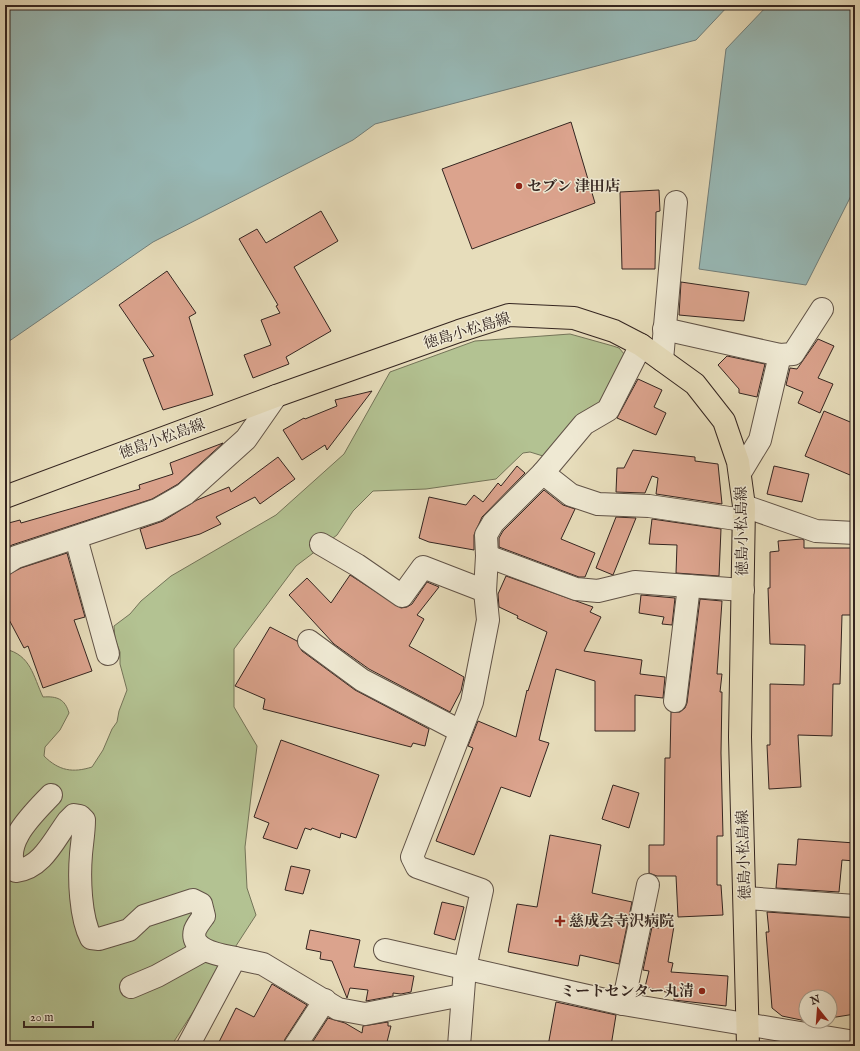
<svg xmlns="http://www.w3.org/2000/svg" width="860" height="1051" viewBox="0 0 860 1051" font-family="'IM FELL English','Noto Serif JP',serif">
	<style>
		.green { fill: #b3c292; stroke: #747459 }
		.water { fill: #98bab8; stroke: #707e7b }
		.building { fill: #dba38d; stroke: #342520 }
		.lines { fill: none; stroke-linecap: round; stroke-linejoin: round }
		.minor-casing { stroke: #615347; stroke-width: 24 }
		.major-casing { stroke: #342520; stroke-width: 24 }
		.minor { stroke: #efe9d3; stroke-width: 22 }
		.major { stroke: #e7ddbb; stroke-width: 22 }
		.poi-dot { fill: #8f2418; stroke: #efe9d3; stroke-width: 1.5 }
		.labels { text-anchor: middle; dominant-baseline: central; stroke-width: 3; stroke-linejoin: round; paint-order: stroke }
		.poi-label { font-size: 15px; font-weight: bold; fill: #342520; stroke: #efe9d3; text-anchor: start }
		.street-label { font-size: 15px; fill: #342520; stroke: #efe9d3 }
	</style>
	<rect width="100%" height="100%" fill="#e7ddbb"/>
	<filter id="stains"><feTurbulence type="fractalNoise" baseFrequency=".005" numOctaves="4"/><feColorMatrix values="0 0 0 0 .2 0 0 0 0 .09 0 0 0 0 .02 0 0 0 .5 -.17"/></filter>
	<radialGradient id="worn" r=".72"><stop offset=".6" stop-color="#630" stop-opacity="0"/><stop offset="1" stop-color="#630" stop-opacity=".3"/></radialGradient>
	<path class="green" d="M570 334 613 346 619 348 625 355 612 395 543 456 530 452 523 453 496 479 426 489 373 491 353 511 337 535 296 566 234 649V707L257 746 245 847 247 888 256 915 171 1046H5V649C31 655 33 676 43 697 57 696 65 699 69 713L60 730 45 747 44 756C59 771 73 773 92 767L103 750 112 729 117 722 119 711 127 690 120 664V652L115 639 114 626 130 614 141 601 171 576 276 515 344 454 390 372 475 341Z"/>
	<g class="water">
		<polygon points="5,5 729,5 696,40 375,124 353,140 153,242 5,344"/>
		<polygon points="768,5 855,5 855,188 806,285 699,269 726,49"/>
	</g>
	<g class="building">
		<polygon points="571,122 595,203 472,249 442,169"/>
		<polygon points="659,190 660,211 656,212 655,269 622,269 620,192"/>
		<polygon points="321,211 338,241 294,267 331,331 286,357 289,364 253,378 244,355 271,345 261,320 280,313 276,306 278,305 239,239 257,229 266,243"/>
		<polygon points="167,271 196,313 189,317 213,395 163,410 143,359 154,356 119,305"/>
		<polygon points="681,282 749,292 744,321 679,315"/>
		<polygon points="818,339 834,346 818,378 833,384 820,413 798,403 803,392 786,385 790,368 797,369"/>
		<polygon points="727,356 765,364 757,397 739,393 739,389 718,365"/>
		<polygon points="638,379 662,390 654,407 666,413 656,435 617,418"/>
		<polygon points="372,391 327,450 325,445 302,460 283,430 304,418 305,419 337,406 335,400"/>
		<polygon points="824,411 855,424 855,462 850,475 805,456"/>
		<polygon points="223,443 178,484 152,499 12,545 5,549 5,524 20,520 21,523 140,489 139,485 173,474 170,463"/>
		<polygon points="633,450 695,457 695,461 718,464 722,504 656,494 658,478 652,476 645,493 616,492 617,468 624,468"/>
		<polygon points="278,457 295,479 260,504 255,497 216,517 221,524 200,534 146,549 140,529 163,521 197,500 229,487 231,492"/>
		<polygon points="517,466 525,473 482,517 474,535 474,550 429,542 419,538 429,497 466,505 474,495 483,502 498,483 501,486"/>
		<polygon points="774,466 809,474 802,502 767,494"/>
		<polygon points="544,490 563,505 575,509 561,539 595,553 585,577 579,577 499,547 499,538 503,531"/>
		<polygon points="616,517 636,518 613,575 596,568"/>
		<polygon points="652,519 721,529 719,576 676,573 677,545 649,544"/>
		<polygon points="802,539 804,540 804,548 855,548 855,615 842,615 840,684 833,684 832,736 798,735 801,787 769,789 767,745 770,745 770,684 804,685 805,645 770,644 768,588 770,588 770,552 779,551 778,541"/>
		<polygon points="67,553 85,617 74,620 92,671 43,688 28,646 24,648 5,612 5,576 21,568"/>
		<polygon points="350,575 401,608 407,607 412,604 427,582 439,587 417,615 424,619 409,646 464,677 461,691 450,712 369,669 334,644 289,595 307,578 331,603"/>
		<polygon points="506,576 593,607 590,612 601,617 584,651 642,660 640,674 665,677 663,698 635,695 635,731 595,731 595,681 556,669 539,740 549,743 530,797 501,787 474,855 436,841 473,748 468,746 478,721 516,737 527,690 528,691 547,632 517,618 518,616 499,607 498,594"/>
		<polygon points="641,595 675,598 672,625 662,624 664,617 639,613"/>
		<polygon points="700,599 722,601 717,674 722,674 720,692 722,692 721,753 723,836 717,836 717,885 721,885 723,915 678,917 676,876 657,876 649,873 649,845 664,845 665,758 670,758 671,712 680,712 685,708 687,703"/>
		<polygon points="270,627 297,641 302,651 355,690 429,729 425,746 413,743 411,747 263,709 265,699 235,686"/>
		<polygon points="281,740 379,775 356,838 341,833 340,838 312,828 311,830 305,828 297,849 263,838 269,823 254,817"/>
		<polygon points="613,785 639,793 629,828 602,819"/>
		<polygon points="550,835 601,845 592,893 632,902 619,964 580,955 578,966 508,952 517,904 537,907"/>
		<polygon points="798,839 855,843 855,861 842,860 839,892 776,888 778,864 796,865"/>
		<polygon points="291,866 310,870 303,894 285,890"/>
		<polygon points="442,902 464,907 455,940 434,934"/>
		<polygon points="767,912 855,918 855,1014 830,1018 830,997 806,997 806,1021 815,1021 806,1021 782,1016 772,1008 766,932 769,932"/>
		<polygon points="660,923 674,926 668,962 673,963 671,972 728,976 726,1006 674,1000 674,994 645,987 649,971 643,970 652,927 659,928"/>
		<polygon points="310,930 360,940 354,967 414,976 411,992 401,994 393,993 393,996 366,1001 368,990 350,988 347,998 332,961 320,959 321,952 306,949"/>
		<polygon points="272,984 307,1005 285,1039 283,1046 217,1046 236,1008 254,1017"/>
		<polygon points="556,1002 616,1015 611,1046 548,1046"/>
		<polygon points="328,1018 345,1023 362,1033 363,1026 388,1022 388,1026 391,1026 386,1046 310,1046"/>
	</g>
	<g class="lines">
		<defs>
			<g id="minor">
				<polyline points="664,329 780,355 793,354 822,309"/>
				<polyline points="662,360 676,202"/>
				<polyline points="543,473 571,495 598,504 649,506 743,520"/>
				<polyline points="740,473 760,440 780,355"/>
				<polyline points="744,506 816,531 855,533"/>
				<polyline points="76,538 108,654"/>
				<polyline points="321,544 357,565 402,596 423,567 485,591"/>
				<polyline points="487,556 576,589 598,591 635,582 743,590"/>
				<polyline points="5,564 16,557 157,510 185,494 246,439 276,396"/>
				<polyline points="309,641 362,680 460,731"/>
				<polyline points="675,701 689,586"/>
				<path d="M51 795C33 814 0 844 16 871 42 868 54 840 68 821L74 815 80 816 84 820C84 831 82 843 81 854 79 878 80 917 91 938L99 939 129 930 144 916 193 900 201 904 204 916C201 920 197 925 195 930 189 951 221 955 235 958"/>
				<polyline points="746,898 855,906"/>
				<polyline points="385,950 623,1004 855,1042"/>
				<polyline points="131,987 157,976 204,950"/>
				<polyline points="623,1004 648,885"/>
				<polyline points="188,1046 235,958 263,964 338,1009 365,1014 462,995"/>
				<polyline points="295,1046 325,1000"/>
				<polyline points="459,1046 465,968 482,890 417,867 412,857 472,702 488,620 485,591 487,556 486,535 493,523 543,473 584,424 608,410 641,345"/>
			</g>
			<polyline id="major" points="5,497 276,396 459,331 509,315 574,318 614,331 641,345 695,384 724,421 738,462 744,506 740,737 748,1046"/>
		</defs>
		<use href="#minor" class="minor-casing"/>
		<use href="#major" class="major-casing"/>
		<use href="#minor" class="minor"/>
		<use href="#major" class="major"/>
	</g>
	<g class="poi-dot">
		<circle cx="519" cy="186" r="4"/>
		<path d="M558 915h4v4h4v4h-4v4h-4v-4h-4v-4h4z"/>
		<circle cx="702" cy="991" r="4"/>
	</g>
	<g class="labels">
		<g class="poi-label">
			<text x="527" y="186">セブン 津田店</text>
			<text x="569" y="921">慈成会寺沢病院</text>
			<text x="694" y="991" text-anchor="end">ミートセンター丸清</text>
		</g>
		<g class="street-label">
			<text transform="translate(467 331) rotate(-17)">徳島小松島線</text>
			<text transform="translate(162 439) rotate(-20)">徳島小松島線</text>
			<text transform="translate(742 531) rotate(-91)">徳島小松島線</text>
			<text transform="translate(744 855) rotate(-92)">徳島小松島線</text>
		</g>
	</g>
	<rect width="860" height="1051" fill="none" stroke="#e7ddbb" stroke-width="20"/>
	<rect x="6" y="6" width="848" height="1039" fill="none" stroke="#342520" stroke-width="2"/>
	<rect x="10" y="10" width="840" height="1031" fill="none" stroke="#342520"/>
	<g transform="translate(818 1009) rotate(343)"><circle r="19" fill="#efe9d3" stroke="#a49b8b"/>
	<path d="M0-3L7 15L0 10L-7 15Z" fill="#8f2418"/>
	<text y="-6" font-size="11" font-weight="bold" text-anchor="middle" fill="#342520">N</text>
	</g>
	<path d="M24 1021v6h69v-6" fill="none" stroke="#342520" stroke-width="2"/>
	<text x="30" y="1021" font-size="12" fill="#342520" stroke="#efe9d3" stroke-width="3" paint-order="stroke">20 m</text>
	<rect width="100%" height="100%" filter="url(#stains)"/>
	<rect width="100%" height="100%" fill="url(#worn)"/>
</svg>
